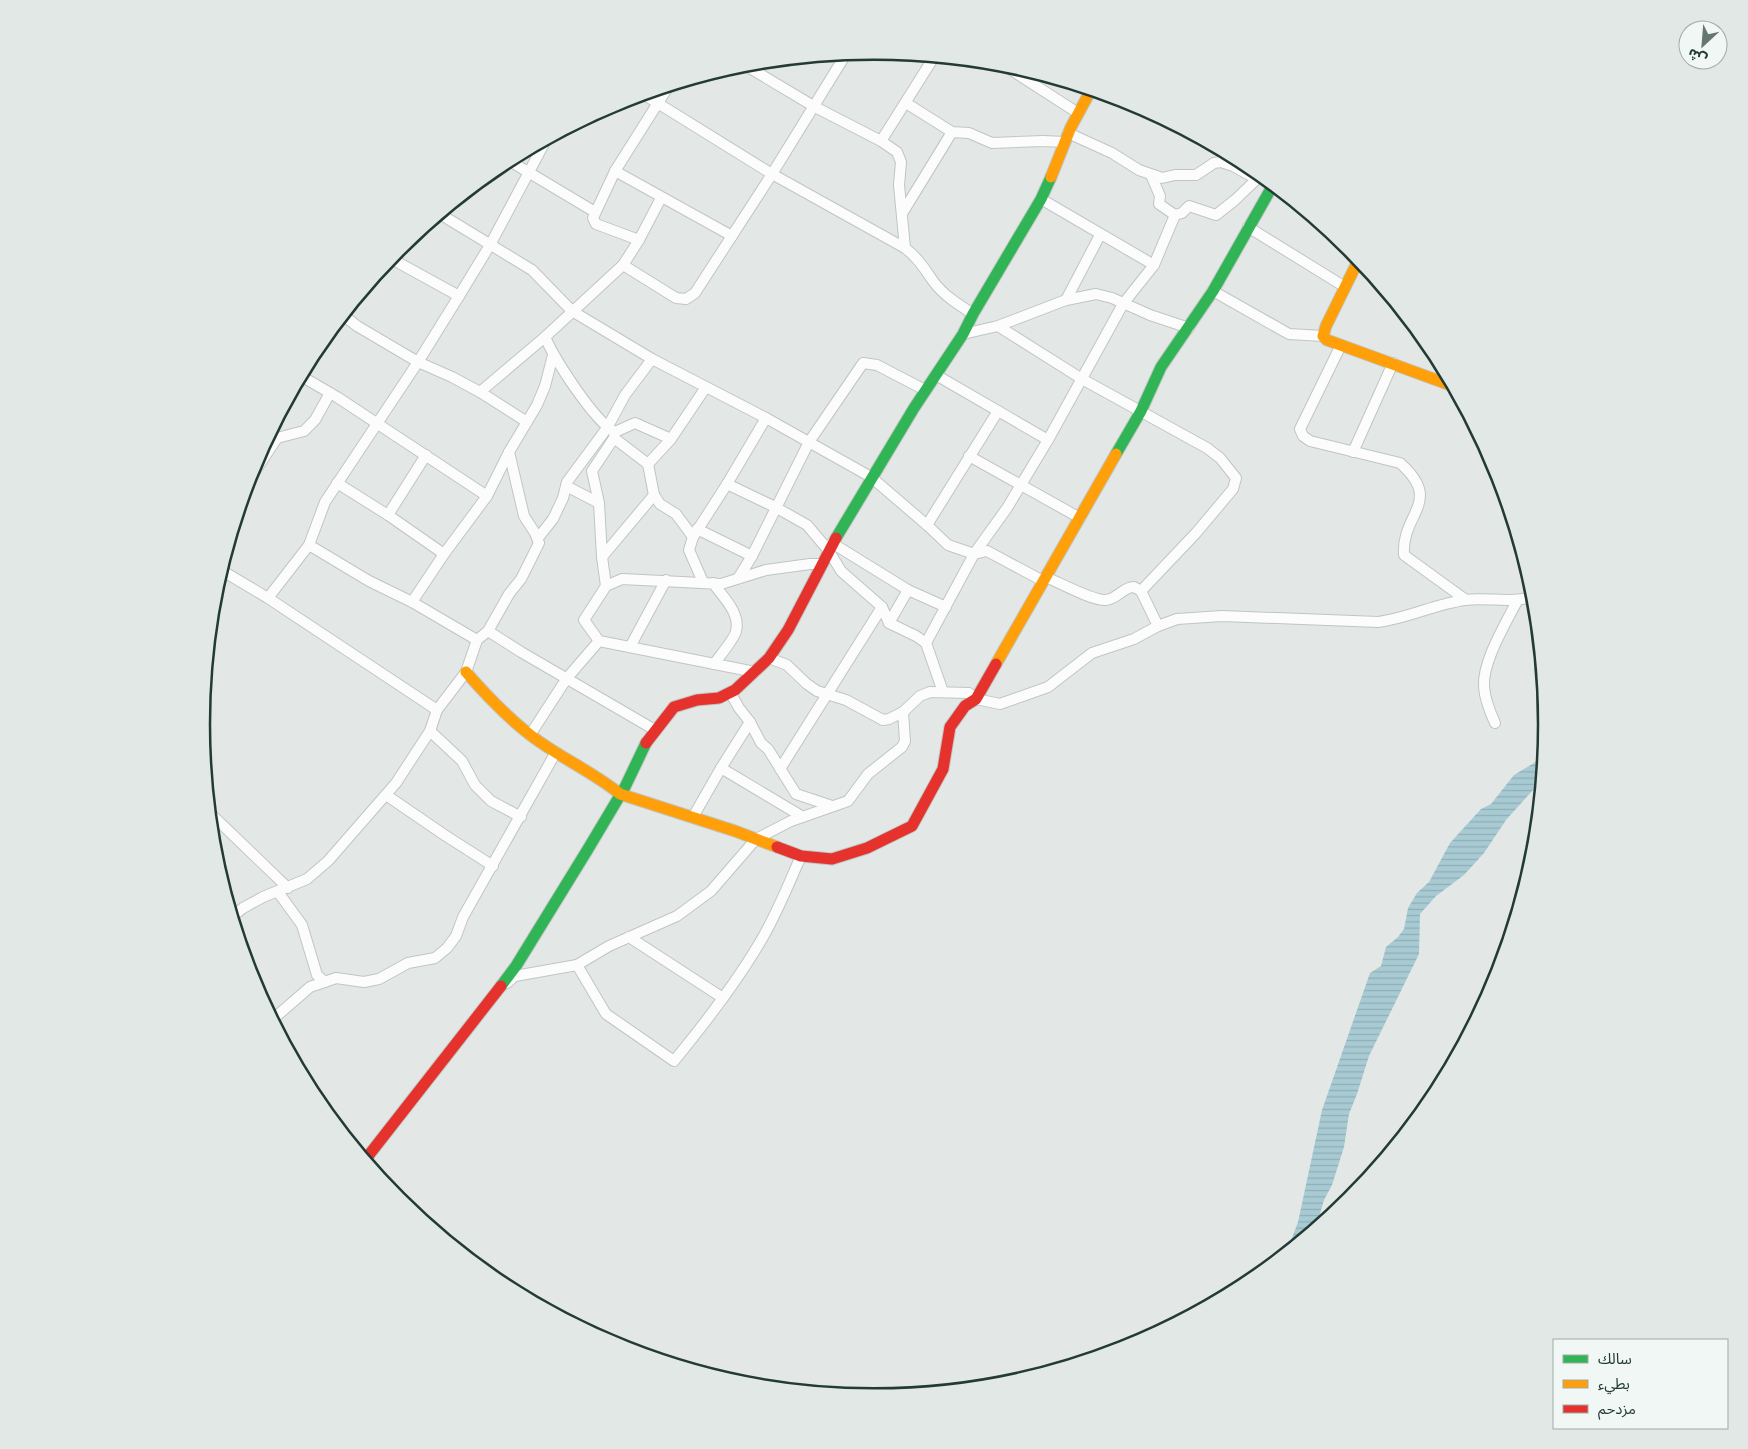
<svg xmlns="http://www.w3.org/2000/svg" width="1748" height="1449" viewBox="0 0 1748 1449" font-family="Inter,'Noto Sans Arabic',sans-serif">
	<style>
		.water { fill: url(#water-rules) }
		.lines { fill: none; stroke-linecap: round; stroke-linejoin: round }
		.street-casing { stroke: #c0c5c3; stroke-width: 12 }
		.fast-casing { stroke: #c0c6c3; stroke-width: 13 }
		.slow-casing { stroke: #c0c6c3; stroke-width: 13 }
		.jam-casing { stroke: #c0c6c3; stroke-width: 13 }
		.street { stroke: #fbfcfb; stroke-width: 10 }
		.fast { stroke: #30b455; stroke-width: 11 }
		.slow { stroke: #ff9f0a; stroke-width: 11 }
		.jam { stroke: #e5322d; stroke-width: 11 }
		.rim { fill: none; stroke: #233a35; stroke-width: 2.5 }
	</style>
	<defs>
		<pattern id="water-rules" width="6" height="5" patternUnits="userSpaceOnUse" patternTransform="scale(1.25)"><rect width="6" height="5" fill="#a8cad3"/><path d="M0 2.5h6" fill="none" stroke="#90aeb6"/></pattern>
	</defs>
	<rect width="100%" height="100%" fill="#e3e8e6"/>
	<polygon class="water" points="1545,751 1542,780 1506,820 1484,853 1464,875 1436,896 1420,914 1419,954 1369,1056 1357,1094 1349,1114 1344,1147 1332,1185 1324,1200 1317,1224 1314,1230 1286,1254 1298,1222 1322,1110 1370,973 1381,966 1386,947 1398,937 1404,929 1408,908 1417,893 1429,882 1450,843 1481,809 1491,804 1514,775 1534,763"/>
	<g class="lines">
		<defs>
			<g id="street">
				<polyline points="743,64 815,107 881,141 897,152 901,162 899,185 905,248"/>
				<polyline points="1002,64 1078,113"/>
				<path d="M643 94 772 174 905 248C918 258 924 268 933 281 943 295 959 305 973 314"/>
				<polyline points="906,103 952,132 969,133 992,143 1043,141 1065,142"/>
				<polyline points="1068,133 1112,153 1139,170 1162,178 1175,175 1196,175 1214,163 1221,162 1233,166 1257,179"/>
				<polyline points="881,141 934,57"/>
				<polyline points="508,160 595,212"/>
				<polyline points="615,171 732,236"/>
				<polyline points="1151,175 1160,196 1159,204 1175,215 1182,213 1189,206 1216,215 1235,200 1260,176"/>
				<polyline points="1041,199 1154,265"/>
				<polyline points="903,212 952,132"/>
				<polyline points="440,214 532,270 572,311 652,359 766,418 871,477 927,525 948,545 974,554 987,551 1043,581"/>
				<polyline points="1248,227 1345,287"/>
				<polyline points="639,240 596,224 593,218 615,171 668,87"/>
				<polyline points="390,258 459,296"/>
				<polyline points="623,265 676,298 686,299 695,293 772,174 846,54"/>
				<polyline points="1213,291 1289,334 1323,336"/>
				<polyline points="1066,300 1100,235"/>
				<polyline points="343,315 357,326 418,362 452,377 480,392 527,422"/>
				<polyline points="998,326 1082,379 1207,448 1220,458 1236,478 1233,489 1196,533 1141,591"/>
				<polyline points="963,334 998,326 1066,300 1096,294 1112,298 1150,315 1189,328"/>
				<path d="M545 337C555 360 594 421 615 432L614 438 648 464 654 495 660 504 676 514 693 537 689 550 703 582"/>
				<path d="M1341 345 1300 429 1303 436 1310 441 1400 463C1444 502 1401 513 1404 555L1466 600"/>
				<polyline points="936,375 1048,440"/>
				<polyline points="301,376 337,397 487,496"/>
				<polyline points="480,392 545,337 623,265 639,240 661,198"/>
				<polyline points="615,432 635,423 671,439"/>
				<polyline points="1353,452 1393,363"/>
				<polyline points="969,456 1080,518"/>
				<polyline points="648,464 671,439 706,387"/>
				<polyline points="248,482 277,438 304,431 315,420 330,393"/>
				<polyline points="337,483 388,515 444,554"/>
				<polyline points="727,484 775,507 807,525 829,551 841,571 882,607 889,623 916,636 926,643 943,692"/>
				<polyline points="566,486 599,503"/>
				<polyline points="388,515 426,455"/>
				<polyline points="927,525 998,411"/>
				<polyline points="697,529 752,556"/>
				<polyline points="693,537 727,484 766,418"/>
				<polyline points="538,538 553,519 563,498 567,482 607,428 625,395 652,359"/>
				<polyline points="832,543 908,590 946,607"/>
				<polyline points="309,545 369,581 412,602 477,640"/>
				<polyline points="602,557 654,495"/>
				<polyline points="221,570 268,598 437,710 430,731"/>
				<polyline points="739,577 752,556 809,442 863,363 877,365 925,390"/>
				<path d="M1046 577C1060 583 1093 601 1106 600 1117 599 1123 587 1134 587L1141 591 1158 626"/>
				<path d="M713 583C722 596 741 613 736 631 735 638 719 657 714 664"/>
				<polyline points="606,586 602,557 599,503 592,471 614,438"/>
				<polyline points="268,598 309,545 325,502 418,362 459,296 490,245 546,140"/>
				<polyline points="412,602 444,554 487,496 509,452 537,405 545,386 553,355"/>
				<polyline points="889,623 908,590"/>
				<polyline points="488,631 521,652 655,730"/>
				<polyline points="926,643 974,554 1007,508 1048,440 1123,304 1154,265 1175,215"/>
				<polyline points="630,647 666,580"/>
				<path d="M769 658 787 665 807 684 817 691 846 700 883 720 889 719 903 712 920 696 930 692 969 693 976 699 1000 704 1048 687 1092 653 1134 639 1158 626 1177 619 1222 616 1378 622C1409 618 1435 604 1465 600 1488 597 1513 604 1535 596"/>
				<polyline points="755,672 599,641 584,620 606,586 622,579 721,584 766,570 810,564 821,564"/>
				<polyline points="730,692 739,708 750,722 761,743 768,749 796,794 832,806"/>
				<polyline points="437,710 466,672 477,640 488,631 509,594 521,579 539,543 535,533 524,516 509,452"/>
				<path d="M1495 723C1490 712 1485 700 1484 687 1482 662 1506 623 1517 601"/>
				<polyline points="530,735 567,678 599,641"/>
				<polyline points="721,768 803,817"/>
				<polyline points="780,769 882,607"/>
				<polyline points="386,795 446,836 493,866"/>
				<polyline points="209,812 288,888"/>
				<polyline points="693,817 721,768 750,722"/>
				<polyline points="278,892 302,925 317,975 325,982"/>
				<polyline points="232,917 243,908 263,897 307,879 328,861 396,783 430,731 462,761 475,785 491,801 521,817"/>
				<polyline points="629,937 723,998"/>
				<path d="M577 965 606 1014 674 1061C706 1022 738 981 763 937 778 911 789 883 801 856"/>
				<polyline points="507,983 515,976 577,965 609,946 677,916 711,891 756,839 791,821 848,801 868,774 902,747 905,741 903,712"/>
				<polyline points="272,1020 310,987 336,978 364,982 379,979 408,963 435,958 447,948 456,936 463,917 556,752"/>
			</g>
			<g id="fast">
				<polyline points="1116,454 1141,411 1161,367 1213,291 1273,185"/>
				<polyline points="836,538 914,408 963,334 973,314 1041,199 1051,177"/>
				<polyline points="501,986 516,966 588,849 625,787 646,743"/>
			</g>
			<g id="slow">
				<polyline points="1051,177 1071,127 1091,90"/>
				<polyline points="1359,259 1326,326 1323,336 1327,340 1453,386"/>
				<polyline points="996,664 1116,454"/>
				<path d="M466 672C486 695 506 716 529 734 558 757 592 771 620 794L735 831 777 847"/>
			</g>
			<g id="jam">
				<polyline points="646,743 674,707 697,700 719,698 735,690 769,658 788,630 836,538"/>
				<polyline points="777,847 801,856 832,859 867,848 912,826 943,769 950,727 965,706 976,699 996,664"/>
				<polyline points="365,1160 501,986"/>
			</g>
		</defs>
		<use href="#street" class="street-casing"/>
		<use href="#fast" class="fast-casing"/>
		<use href="#slow" class="slow-casing"/>
		<use href="#jam" class="jam-casing"/>
		<use href="#street" class="street"/>
		<use href="#fast" class="fast"/>
		<use href="#slow" class="slow"/>
		<use href="#jam" class="jam"/>
	</g>
	<path d="M0 0H1748V1449H0ZM210 724a664 664 0 1 1 1328 0a664 664 0 1 1-1328 0Z" fill="#e1e8e6" fill-rule="evenodd"/>
	<path class="rim" d="M210 724a664 664 0 1 1 1328 0a664 664 0 1 1-1328 0Z"/>
	<rect x="1553" y="1339" width="175" height="90" fill="#f1f7f5" stroke="#9faba8"/>
	<rect x="1563" y="1355" width="25" height="8" fill="#30b455" stroke="#9faba8"/>
	<text x="1598" y="1364" font-size="15" fill="#233a35">سالك</text>
	<rect x="1563" y="1380" width="25" height="8" fill="#ff9f0a" stroke="#9faba8"/>
	<text x="1598" y="1389" font-size="15" fill="#233a35">بطيء</text>
	<rect x="1563" y="1405" width="25" height="8" fill="#e5322d" stroke="#9faba8"/>
	<text x="1598" y="1414" font-size="15" fill="#233a35">مزدحم</text>
	<g transform="translate(1703 45) rotate(206)"><circle r="24" fill="#f1f7f5" stroke="#9faba8"/>
	<path d="M0-4L9 19L0 12L-9 19Z" fill="#667773"/>
	<text y="-8" font-size="14" font-weight="bold" text-anchor="middle" fill="#233a35">ش</text>
	</g>
</svg>
